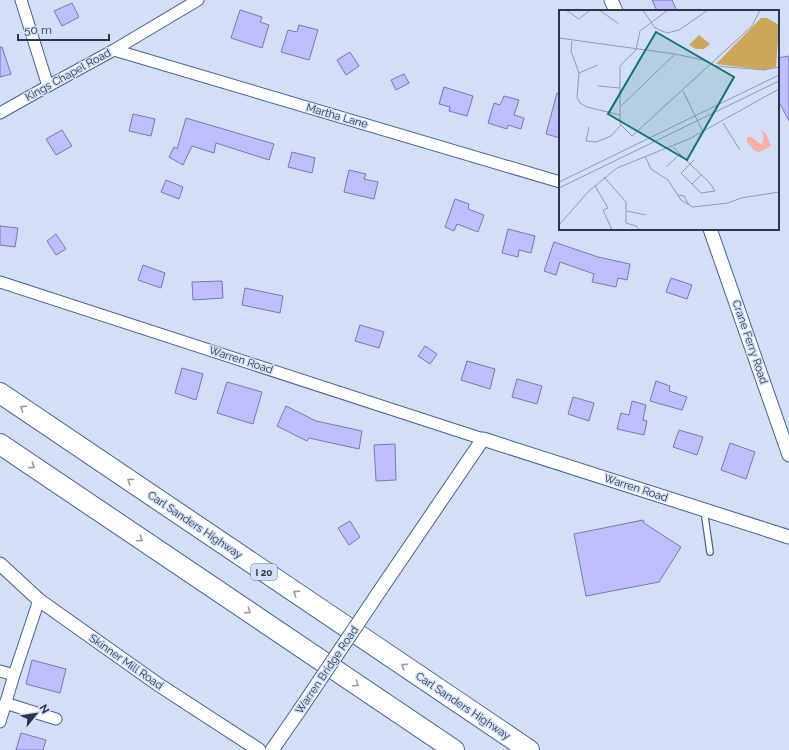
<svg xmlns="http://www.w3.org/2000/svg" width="789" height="750" viewBox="0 0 789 750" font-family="Raleway,sans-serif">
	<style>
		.building { fill: #bfbefe; stroke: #7a78b3 }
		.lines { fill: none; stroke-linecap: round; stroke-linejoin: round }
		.service-casing { stroke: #496196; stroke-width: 8 }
		.minor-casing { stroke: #496196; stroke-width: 13 }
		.tertiary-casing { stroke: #496196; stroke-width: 15 }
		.motorway-casing { stroke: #496196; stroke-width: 22 }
		.service { stroke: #fff; stroke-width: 5.5 }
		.minor { stroke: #fff; stroke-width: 11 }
		.tertiary { stroke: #fff; stroke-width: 13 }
		.motorway { stroke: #fff; stroke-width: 20 }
		.tertiary-bridge-casing { stroke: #496196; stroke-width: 15; stroke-linecap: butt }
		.tertiary-bridge { stroke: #fff; stroke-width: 13 }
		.oneway { stroke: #959aa6 }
		.labels { text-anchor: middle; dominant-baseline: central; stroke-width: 3; stroke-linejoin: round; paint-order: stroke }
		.shield { fill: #d3dff7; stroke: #5d6981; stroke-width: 1 }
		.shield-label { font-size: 10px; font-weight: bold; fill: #2b364e }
		.street-label { font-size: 11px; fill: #2b364e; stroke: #d3dff7 }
		.inset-road { fill: none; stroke: #909bb3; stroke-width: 1 }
		.view { fill: #0f766e; fill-opacity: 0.15; stroke: #0f766e; stroke-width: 2 }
		.inset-edge { fill: none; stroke: #2b364e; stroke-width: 2 }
	</style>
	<rect width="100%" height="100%" fill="#d3dff7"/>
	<g class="building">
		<polygon points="652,0 672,0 677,11 657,11"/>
		<polygon points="72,3 79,17 62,26 54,11"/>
		<polygon points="240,10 262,17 260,22 269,25 262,48 231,38"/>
		<polygon points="299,25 318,30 309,60 281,52 288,30 297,32"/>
		<polygon points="0,47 2,47 11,74 0,77"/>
		<polygon points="350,52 359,66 346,75 337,60"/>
		<polygon points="788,56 789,63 789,121 778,100 778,58"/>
		<polygon points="404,74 409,83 396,90 391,80"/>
		<polygon points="444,87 473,96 467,116 449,111 450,107 439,104"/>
		<polygon points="557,93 560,94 560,138 546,134"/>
		<polygon points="504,96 519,100 514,115 524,118 521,129 508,125 507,129 488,123 494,103 500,105"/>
		<polygon points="133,114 155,119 151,136 129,131"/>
		<polygon points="186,118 274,144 269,160 216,143 214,153 192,146 183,165 169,157 174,147 177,149"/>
		<polygon points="62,130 72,146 56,155 46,139"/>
		<polygon points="292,152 315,158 312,173 288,167"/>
		<polygon points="349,170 366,174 364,179 378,182 374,199 344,192"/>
		<polygon points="166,180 183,187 179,199 161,192"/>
		<polygon points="455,199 469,204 468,209 484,215 478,232 457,224 454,231 445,227"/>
		<polygon points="0,226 18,228 15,247 0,245"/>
		<polygon points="508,229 535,236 531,253 519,250 518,257 502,253"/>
		<polygon points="56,234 66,249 56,255 47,241"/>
		<polygon points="554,242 598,257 630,264 627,280 618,278 616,287 592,282 594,274 560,262 556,275 544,271"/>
		<polygon points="143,265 165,273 161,288 138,280"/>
		<polygon points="671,278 692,285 687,299 666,292"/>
		<polygon points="222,281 223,298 193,300 192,282"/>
		<polygon points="245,288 283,296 280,313 242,305"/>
		<polygon points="360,325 384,332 379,348 355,341"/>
		<polygon points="425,346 437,354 430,364 418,356"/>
		<polygon points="467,361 495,369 490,389 461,380"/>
		<polygon points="182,368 203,374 196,400 175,393"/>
		<polygon points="517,379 542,386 537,404 512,397"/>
		<polygon points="656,381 670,386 669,391 687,397 682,410 650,401"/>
		<polygon points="227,382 262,392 253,424 217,413"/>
		<polygon points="573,397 594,403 589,421 568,414"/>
		<polygon points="632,401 646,405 643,420 647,421 644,435 617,429 621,413 629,415"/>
		<polygon points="286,406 316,421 362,431 359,449 309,438 307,441 277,426"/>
		<polygon points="679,430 703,437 697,455 673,447"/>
		<polygon points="730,443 755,452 746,479 721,470"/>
		<polygon points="395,444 396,480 376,481 374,445"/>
		<polygon points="643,520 644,523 681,547 659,582 586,596 574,534"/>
		<polygon points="350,521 360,537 349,545 338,528"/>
		<polygon points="32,660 66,669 60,693 26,684"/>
		<polygon points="21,733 46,740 43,750 16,750"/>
	</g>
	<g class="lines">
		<defs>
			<polyline id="service" points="704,510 710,552"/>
			<g id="minor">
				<polyline points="21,0 48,86"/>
				<polyline points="114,50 560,182"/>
				<polyline points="0,113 48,86 114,50 198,0"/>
				<polyline points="0,282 483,439"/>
				<polyline points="0,671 14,675"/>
				<polyline points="5,703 56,719"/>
				<polyline points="0,722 14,675 39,600"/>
			</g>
			<g id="tertiary">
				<polyline points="611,0 616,11"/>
				<polyline points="710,229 789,455"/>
				<polyline points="0,564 39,600 159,685 259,750"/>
				<polyline points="381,589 483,439 789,537"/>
				<polyline points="272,750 299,711"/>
			</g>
			<g id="motorway">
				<polyline points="0,393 529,750"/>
				<polyline points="0,444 454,750"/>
			</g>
		</defs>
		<use href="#service" class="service-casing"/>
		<use href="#minor" class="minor-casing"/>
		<use href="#tertiary" class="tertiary-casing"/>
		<use href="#motorway" class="motorway-casing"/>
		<use href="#service" class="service"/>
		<use href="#minor" class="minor"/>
		<use href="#tertiary" class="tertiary"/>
		<use href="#motorway" class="motorway"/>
		<defs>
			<polyline id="tertiary-bridge" points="299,711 381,589"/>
		</defs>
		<use href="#tertiary-bridge" class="tertiary-bridge-casing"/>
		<use href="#tertiary-bridge" class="tertiary-bridge"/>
	</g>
	<defs><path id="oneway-chevron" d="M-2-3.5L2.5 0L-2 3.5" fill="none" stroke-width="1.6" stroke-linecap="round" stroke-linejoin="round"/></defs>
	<g class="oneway">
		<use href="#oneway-chevron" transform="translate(23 408) rotate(-146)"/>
		<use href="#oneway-chevron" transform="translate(32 466) rotate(34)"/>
		<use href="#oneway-chevron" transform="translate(130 481) rotate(-146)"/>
		<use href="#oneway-chevron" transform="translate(140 539) rotate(34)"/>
		<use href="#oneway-chevron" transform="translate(296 593) rotate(-146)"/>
		<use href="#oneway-chevron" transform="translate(248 611) rotate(34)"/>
		<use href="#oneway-chevron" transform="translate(404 666) rotate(-146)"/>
		<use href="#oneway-chevron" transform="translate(356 684) rotate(34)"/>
	</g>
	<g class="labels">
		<rect class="shield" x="251" y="564" width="26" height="16" rx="3"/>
		<g class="shield-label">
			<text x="264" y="572">I 20</text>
		</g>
		<g class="street-label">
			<text transform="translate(68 75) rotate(-29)">Kings Chapel Road</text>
			<text transform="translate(337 116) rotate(16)">Martha Lane</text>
			<text transform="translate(750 342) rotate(71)">Crane Ferry Road</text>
			<text transform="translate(241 360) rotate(18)">Warren Road</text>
			<text transform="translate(636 488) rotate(18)">Warren Road</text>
			<text transform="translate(195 525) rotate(34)">Carl Sanders Highway</text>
			<text transform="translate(126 662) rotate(35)">Skinner Mill Road</text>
			<text transform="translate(327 670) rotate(-56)">Warren Bridge Road</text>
			<text transform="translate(463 706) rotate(34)">Carl Sanders Highway</text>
		</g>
	</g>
	<g transform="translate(559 10)">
		<rect width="220" height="220" fill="#d3dff7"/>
		<path d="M202 8H208L220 15 217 57 205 60 157 54Z" fill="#cca758"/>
		<path d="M140 25 151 34 145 39H137L130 35Z" fill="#cca758"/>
		<path d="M201 119 207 124 212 136 201 142 196 141 188 132V127H192L203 135 205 126Z" fill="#fcada6"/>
		<path class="inset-road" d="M7 0 20 9 31 0M40 0 60 14M84 0 96 18 108 23 120 20 149 0M109 0 81 21 77 40 61 56V114L73 126 193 16 201 0M0 28 116 44 144 50 156 56 205 60 220 57M13 31 12 41 20 63 18 87 21 93 28 97 61 105M20 63 39 55M39 76 61 78M124 81 144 122M62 96 116 44M164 113 181 140M30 117 27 131 37 132 52 126 62 115M114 137 131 154 150 172 156 181 142 183 122 163 135 150M86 146 92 159 109 170 122 190 134 197 169 193 182 188 220 182M107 157 121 144M45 167 67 192V213L77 216 81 220M0 172 220 65M133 174 142 165M36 176 49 198 44 200 53 220M0 178 220 71M119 185 125 186 130 195M68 201 87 205M0 215 30 181 58 158 130 129 220 79"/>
		<path class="view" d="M97 22 175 67 128 150 49 104Z"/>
		<rect width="220" height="220" class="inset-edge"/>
	</g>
	<g transform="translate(36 714) rotate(60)" stroke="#d3dff7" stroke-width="3" paint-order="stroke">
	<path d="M0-3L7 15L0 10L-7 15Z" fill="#2b364e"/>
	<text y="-6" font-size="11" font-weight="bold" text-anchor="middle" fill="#2b364e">N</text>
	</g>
	<path d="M18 34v6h91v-6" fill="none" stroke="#2b364e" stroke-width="2"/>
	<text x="24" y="34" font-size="12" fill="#2b364e" stroke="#d3dff7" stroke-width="3" paint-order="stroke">50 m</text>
</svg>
